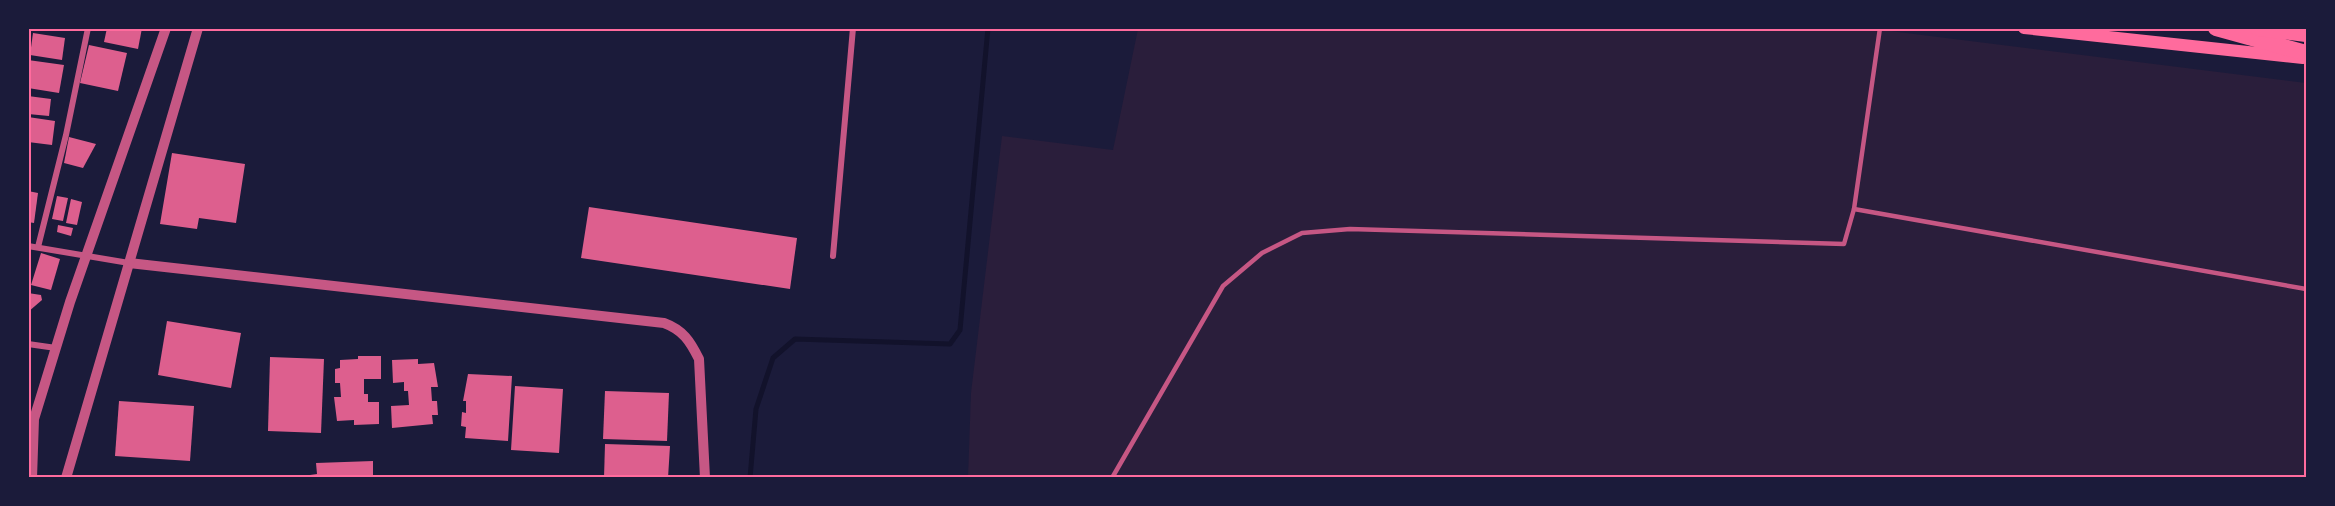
<svg xmlns="http://www.w3.org/2000/svg" width="2335" height="506" viewBox="0 0 2335 506" font-family="'Exo 2',sans-serif">
	<style>
		.green { fill: #2a1e3b }
		.lines { fill: none; stroke-linecap: round; stroke-linejoin: round }
		.stream { stroke: #12122b; stroke-width: 5 }
		.building { fill: #dd5f8e }
		.service { stroke: #c65784; stroke-width: 4.5 }
		.minor { stroke: #c65784; stroke-width: 6 }
		.tertiary { stroke: #c65784; stroke-width: 10 }
		.secondary { stroke: #ff6b9d; stroke-width: 12 }
		.trunk { stroke: #ff6b9d; stroke-width: 16 }
		.neatline { fill: none; stroke: #ff6b9d; stroke-width: 2 }
	</style>
	<rect width="100%" height="100%" fill="#1b1b3a"/>
	<polygon class="green" points="1866,28 2306,83 2306,477 968,478 971,393 1002,136 1113,150 1138,29"/>
	<g class="lines">
		<polyline class="stream" points="750,478 756,409 773,358 795,339 950,344 960,330 988,28"/>
	</g>
	<g class="building">
		<polygon points="107,28 142,28 138,49 104,42"/>
		<polygon points="33,33 65,38 62,60 30,55"/>
		<polygon points="89,45 127,53 118,91 80,83"/>
		<polygon points="28,60 64,65 59,93 28,88"/>
		<polygon points="28,96 51,99 49,116 28,114"/>
		<polygon points="28,117 55,121 52,145 28,142"/>
		<polygon points="69,137 96,144 83,168 64,163"/>
		<polygon points="172,153 245,164 236,223 199,218 197,229 160,224"/>
		<polygon points="28,191 38,193 34,223 28,222"/>
		<polygon points="57,196 68,198 63,221 52,219"/>
		<polygon points="71,199 82,202 77,225 66,223"/>
		<polygon points="589,207 797,238 790,289 581,258"/>
		<polygon points="58,225 73,228 71,236 57,232"/>
		<polygon points="41,253 60,259 51,290 31,285"/>
		<polygon points="28,293 41,295 42,300 28,312"/>
		<polygon points="167,321 241,333 231,388 158,375"/>
		<polygon points="358,356 381,356 381,379 364,379 364,394 368,394 368,402 379,402 379,424 354,425 354,420 337,421 334,397 341,397 340,383 335,383 335,369 340,368 340,360 358,359"/>
		<polygon points="270,357 324,359 321,433 268,431"/>
		<polygon points="418,359 418,364 434,363 438,387 431,387 432,401 437,401 438,415 432,415 433,424 392,428 391,406 409,405 408,391 404,391 404,382 393,383 392,360"/>
		<polygon points="468,374 512,376 508,441 465,438 466,427 461,426 462,412 466,413 466,401 463,401"/>
		<polygon points="515,386 563,389 559,453 511,450"/>
		<polygon points="605,391 669,393 667,441 603,439"/>
		<polygon points="119,401 194,406 190,461 115,456"/>
		<polygon points="605,444 670,446 668,478 604,478"/>
		<polygon points="373,461 373,475 377,475 377,478 310,478 310,475 317,474 316,463"/>
	</g>
	<g class="lines">
		<g class="service">
			<polyline points="1854,209 2306,289"/>
			<polyline points="1112,478 1223,286 1262,253 1302,233 1350,229 1844,244 1854,209 1880,28"/>
		</g>
		<g class="minor">
			<polyline points="28,246 129,263"/>
			<polyline points="38,247 66,135 88,28"/>
			<polyline points="833,256 853,28"/>
			<polyline points="28,344 56,348"/>
		</g>
		<g class="tertiary">
			<path d="M129 263 664 323C683 330 690 341 699 359L705 478"/>
			<polyline points="32,478 34,419 70,302 166,28"/>
			<polyline points="66,478 198,28"/>
		</g>
		<polyline class="secondary" points="2024,28 2303,58"/>
		<g class="trunk">
			<polyline points="2216,28 2306,53"/>
			<polyline points="2258,28 2306,34"/>
		</g>
	</g>
	<rect width="2335" height="506" fill="none" stroke="#1b1b3a" stroke-width="60"/>
	<rect x="30" y="30" width="2275" height="446" class="neatline"/>
</svg>
